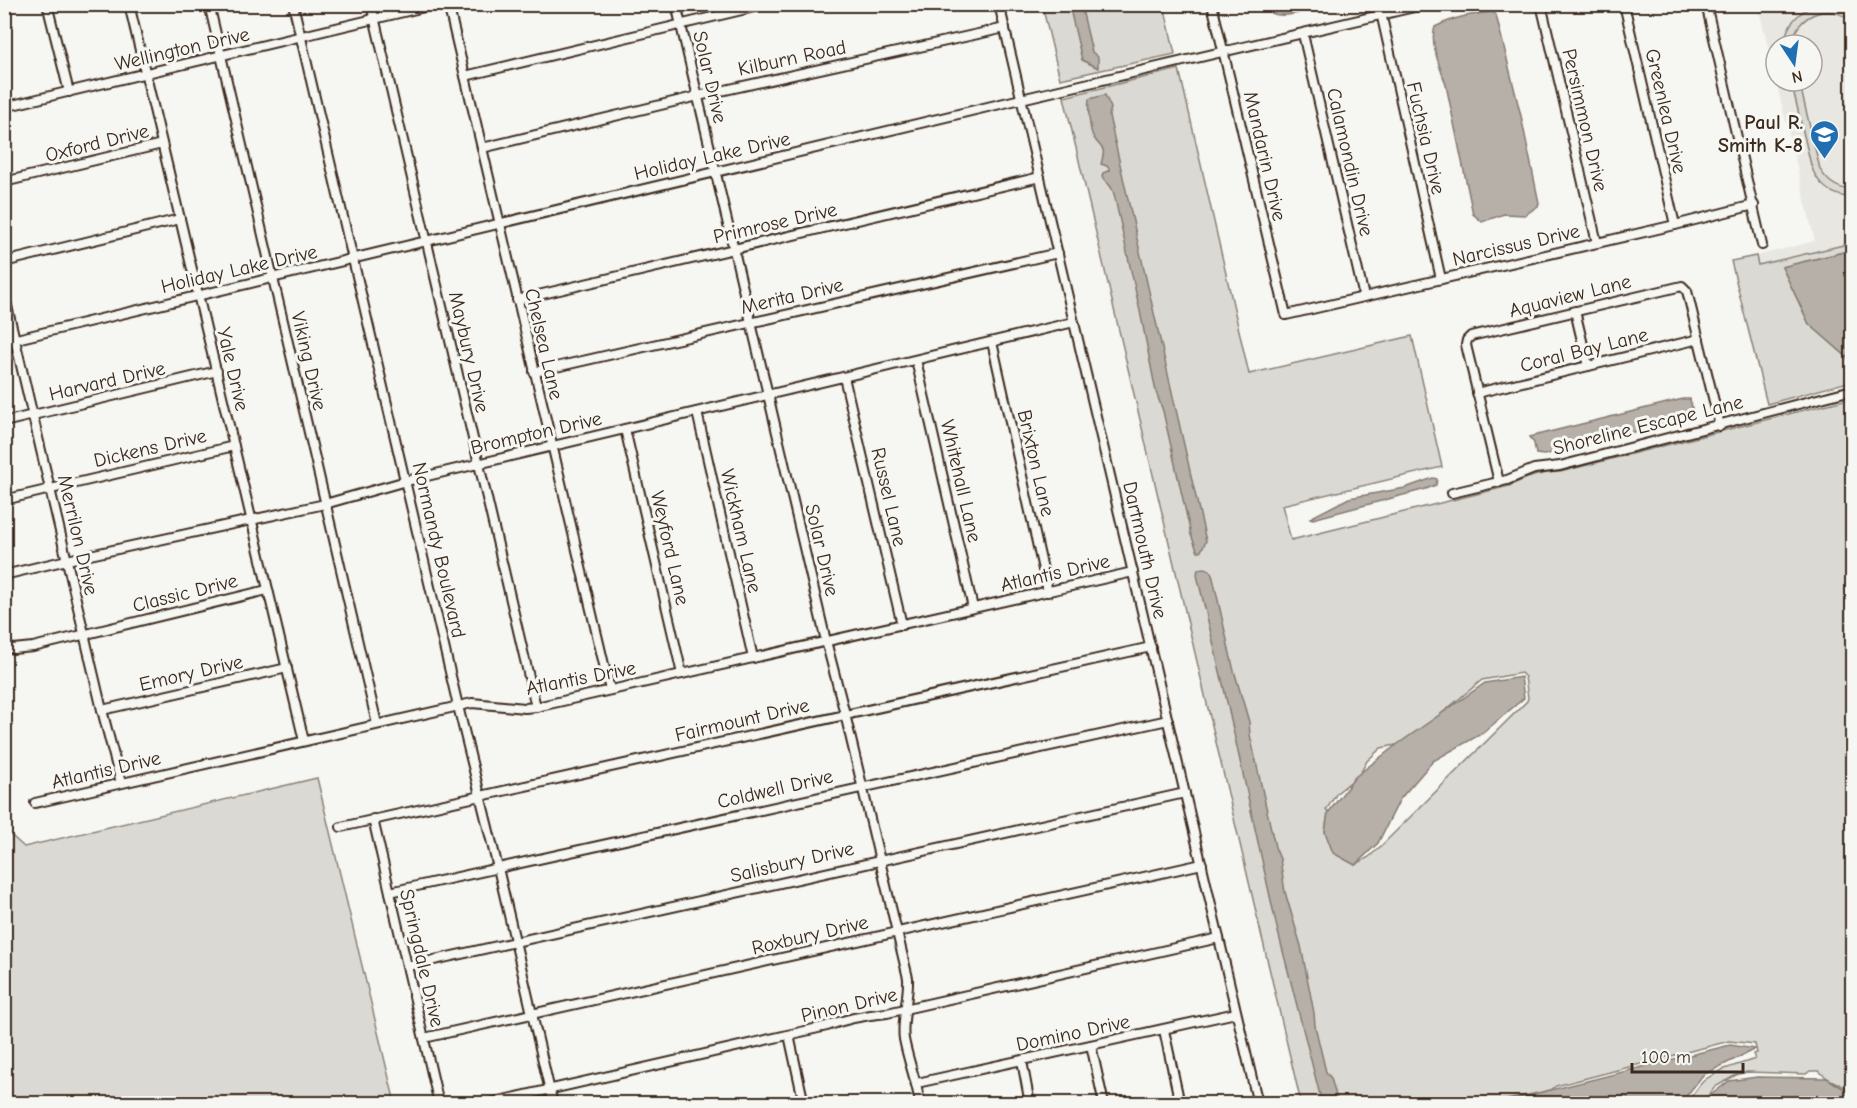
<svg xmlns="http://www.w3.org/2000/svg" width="1857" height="1108" viewBox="0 0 1857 1108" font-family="'Comic Neue',sans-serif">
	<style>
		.built { fill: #e8e7e2 }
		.green { fill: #dad9d3; stroke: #8a8278; stroke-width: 1.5; fill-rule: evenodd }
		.water { fill: #b6b0a9; stroke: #857a71; stroke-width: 1.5 }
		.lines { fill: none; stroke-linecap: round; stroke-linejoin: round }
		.minor-casing { stroke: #3b2a1e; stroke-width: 12 }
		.minor { stroke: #f6f6f2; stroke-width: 8 }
		.labels { text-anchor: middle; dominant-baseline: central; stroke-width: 6; stroke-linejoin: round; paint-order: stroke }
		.street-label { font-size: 20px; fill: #3b2a1e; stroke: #f6f6f2 }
		.poi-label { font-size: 20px; font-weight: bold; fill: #3b2a1e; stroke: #f6f6f2; text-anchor: end }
	</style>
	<rect width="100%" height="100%" fill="#f6f6f2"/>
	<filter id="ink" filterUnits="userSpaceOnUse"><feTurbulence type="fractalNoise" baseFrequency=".0167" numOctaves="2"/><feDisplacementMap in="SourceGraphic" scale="12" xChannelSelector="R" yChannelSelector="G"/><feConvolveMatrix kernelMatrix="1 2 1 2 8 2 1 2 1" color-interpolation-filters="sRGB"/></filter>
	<g filter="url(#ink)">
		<polygon class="built" points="1758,5 1852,5 1852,243 1758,265 1756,256 1815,241 1776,81 1812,81 1812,45 1776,45 1776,80"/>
		<g class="green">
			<path d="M1819 4C1832 4 1841 5 1852 12V22C1830 1 1795 14 1792 45H1784C1786 24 1799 10 1819 4Z"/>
			<polygon points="1042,5 1164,5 1175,54 1060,79"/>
			<path d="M1179 69 1249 374 1412 336 1442 467 1282 505 1291 540 1509 486C1528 477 1539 473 1560 472L1852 398V1091L1827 1078 1819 1071H1810L1806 1074 1747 1072 1736 1075 1715 1087 1707 1097 1703 1103H1688V1101C1694 1094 1699 1084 1706 1079 1721 1068 1739 1065 1755 1059L1753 1054 1757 1053 1755 1044 1729 1041 1556 1086 1551 1090 1492 1103H1301L1064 97ZM1521 673 1525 677 1528 698 1527 701 1381 846 1369 857 1355 865 1325 832 1328 813 1326 810 1337 793 1360 774 1367 761 1381 748 1406 743 1482 680Z"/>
			<path d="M1791 81H1799L1820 169C1827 182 1838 189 1852 190V198C1832 196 1817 185 1811 165Z"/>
			<polygon points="1852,243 1852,250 1782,267 1809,323 1847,357 1852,366 1852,381 1767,404 1731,261 1756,256 1758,265"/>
			<polygon points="317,778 395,1103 5,1103 5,830 24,847"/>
		</g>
		<g class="water">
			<polygon points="1069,5 1081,5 1092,52 1098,57 1098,68 1082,60"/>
			<path d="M1262 5V4L1321 5C1304 12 1274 24 1262 5Z"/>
			<path d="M1493 12 1496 15 1521 116 1539 203 1538 206 1525 215 1504 214 1482 222 1473 214 1446 85C1441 69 1429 43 1435 27 1454 17 1473 14 1493 12Z"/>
			<path d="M1105 95 1111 108 1109 116 1206 541 1201 551 1198 552 1191 535 1163 411 1156 392 1140 311 1114 194 1111 187 1102 177 1103 173 1110 170 1107 166 1101 164C1106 146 1103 151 1094 138 1089 131 1088 107 1089 99Z"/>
			<polygon points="1852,250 1852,366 1847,357 1809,324 1782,267"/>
			<polygon points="1683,399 1690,399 1693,413 1660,425 1544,455 1536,454 1534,443 1529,437"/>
			<polygon points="1433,478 1437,479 1436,485 1426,489 1313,519 1310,518 1349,498 1405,488"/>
			<polygon points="1205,568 1210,570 1213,578 1233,667 1249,722 1250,735 1275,847 1280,859 1285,892 1301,946 1314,1013 1315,1026 1326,1072 1331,1078 1338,1103 1322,1103 1277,928 1223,684 1197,575 1198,569"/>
			<polygon points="1521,677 1524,698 1483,733 1433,761 1400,799 1378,843 1355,865 1333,853 1325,832 1328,813 1355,777 1395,746 1485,683"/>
			<polygon points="1730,1045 1755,1049 1703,1075 1684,1099 1684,1103 1499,1103"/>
			<polygon points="1757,1077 1827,1078 1852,1094 1852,1103 1703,1103 1707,1097 1716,1091 1729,1081"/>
		</g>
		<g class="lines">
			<defs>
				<g id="minor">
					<polyline points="47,4 69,92"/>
					<polyline points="129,4 304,741"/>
					<polyline points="209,4 377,724"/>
					<polyline points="293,4 458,706 498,868 553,1104"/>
					<polyline points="371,4 536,707"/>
					<polyline points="448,4 610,690"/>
					<path d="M676 4 826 641 845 714 908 978C909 998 901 1022 904 1039 908 1061 917 1082 920 1104"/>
					<polyline points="999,4 1258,1104"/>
					<polyline points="1212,4 1286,315 1675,225 1754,205"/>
					<polyline points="1379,4 1441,279"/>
					<polyline points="1541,4 1597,243"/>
					<polyline points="1624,4 1675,225"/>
					<polyline points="1706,4 1762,245"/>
					<polyline points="1303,34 1364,297"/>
					<polyline points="465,76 767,4"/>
					<polyline points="4,107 437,4"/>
					<polyline points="482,148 698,96 1005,28"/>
					<polyline points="4,182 162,144"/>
					<polyline points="4,262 180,219"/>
					<polyline points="4,293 102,710 121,783"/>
					<polyline points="517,300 1040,177"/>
					<polyline points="1575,311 1588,366"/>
					<polyline points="4,342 1021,99 1427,4"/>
					<polyline points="992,342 1048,592"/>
					<polyline points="916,360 973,608"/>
					<polyline points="534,372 1058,253"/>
					<polyline points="844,377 902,625"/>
					<polyline points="1477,393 1699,339"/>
					<polyline points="697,412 753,658"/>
					<polyline points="4,422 217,371"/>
					<polyline points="625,429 682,674"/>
					<polyline points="1499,482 1466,345 1467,340 1471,336 1682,286 1687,291 1720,426"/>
					<polyline points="1452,493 1507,480 1534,469 1560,466 1852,390"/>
					<polyline points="4,500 234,446"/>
					<polyline points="4,575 67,560 325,504 406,481 1074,322"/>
					<polyline points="4,646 13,649 33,647 267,590"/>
					<polyline points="102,710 287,668"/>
					<polyline points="35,803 472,703 525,708 536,707 1133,572"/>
					<polyline points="373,819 439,1104"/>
					<polyline points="341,827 1151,647"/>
					<polyline points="390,892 1168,720"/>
					<polyline points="407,966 1185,793"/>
					<polyline points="1164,1030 1180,1104"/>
					<polyline points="789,1035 804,1104"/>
					<polyline points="424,1038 1202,864"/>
					<polyline points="1091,1045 1104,1104"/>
					<polyline points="1022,1061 1030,1104"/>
					<polyline points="917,1083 1236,1013"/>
					<path d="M486 1104 827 1026C847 1018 866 1015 887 1013L1219 938"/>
				</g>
			</defs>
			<use href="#minor" class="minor-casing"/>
			<use href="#minor" class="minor"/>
		</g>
	</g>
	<defs>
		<symbol id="school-pin" viewBox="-11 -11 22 30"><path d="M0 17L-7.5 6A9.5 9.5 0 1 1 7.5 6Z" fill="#1f6fb2" stroke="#f6f6f2"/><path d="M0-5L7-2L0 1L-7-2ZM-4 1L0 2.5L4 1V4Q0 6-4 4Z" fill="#fff"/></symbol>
	</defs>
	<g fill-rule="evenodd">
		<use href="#school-pin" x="1808" y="118" width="33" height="45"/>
	</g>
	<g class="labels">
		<g class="street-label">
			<text transform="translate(182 49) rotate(-13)">Wellington Drive</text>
			<text transform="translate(792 58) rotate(-12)">Kilburn Road</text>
			<text transform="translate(710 77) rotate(77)">Solar Drive</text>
			<text transform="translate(1666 111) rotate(77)">Greenlea Drive</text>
			<text transform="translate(1585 120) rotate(77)">Persimmon Drive</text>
			<text transform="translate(1426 138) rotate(77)">Fuchsia Drive</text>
			<text transform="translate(97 143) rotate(-14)">Oxford Drive</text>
			<text transform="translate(712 156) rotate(-13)">Holiday Lake Drive</text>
			<text transform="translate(1265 156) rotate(77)">Mandarin Drive</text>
			<text transform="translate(1350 162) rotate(77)">Calamondin Drive</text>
			<text transform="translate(775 223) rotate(-13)">Primrose Drive</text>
			<text transform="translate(1516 245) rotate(-13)">Narcissus Drive</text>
			<text transform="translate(239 269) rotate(-13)">Holiday Lake Drive</text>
			<text transform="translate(792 296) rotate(-13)">Merita Drive</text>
			<text transform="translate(1570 296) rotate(-14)">Aquaview Lane</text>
			<text transform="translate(544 344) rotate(77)">Chelsea Lane</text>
			<text transform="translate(1584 350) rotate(-14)">Coral Bay Lane</text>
			<text transform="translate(469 352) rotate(77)">Maybury Drive</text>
			<text transform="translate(309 361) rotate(77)">Viking Drive</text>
			<text transform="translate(233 369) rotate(77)">Yale Drive</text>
			<text transform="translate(107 381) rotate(-13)">Harvard Drive</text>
			<text transform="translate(1648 425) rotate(-14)">Shoreline Escape Lane</text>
			<text transform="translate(536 433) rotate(-13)">Brompton Drive</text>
			<text transform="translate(150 448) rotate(-13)">Dickens Drive</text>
			<text transform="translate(1036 463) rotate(77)">Brixton Lane</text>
			<text transform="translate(961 481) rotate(77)">Whitehall Lane</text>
			<text transform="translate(889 497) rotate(77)">Russel Lane</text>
			<text transform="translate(741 531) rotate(77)">Wickham Lane</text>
			<text transform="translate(78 535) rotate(77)">Merrilon Drive</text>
			<text transform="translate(670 548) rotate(77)">Weyford Lane</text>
			<text transform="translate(439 550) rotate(77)">Normandy Boulevard</text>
			<text transform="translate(822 550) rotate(77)">Solar Drive</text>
			<text transform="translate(1145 550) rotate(77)">Dartmouth Drive</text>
			<text transform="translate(1055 573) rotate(-13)">Atlantis Drive</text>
			<text transform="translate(185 593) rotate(-14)">Classic Drive</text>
			<text transform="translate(191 673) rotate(-13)">Emory Drive</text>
			<text transform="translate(581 678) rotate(-11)">Atlantis Drive</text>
			<text transform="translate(742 720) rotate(-13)">Fairmount Drive</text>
			<text transform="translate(106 770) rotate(-13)">Atlantis Drive</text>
			<text transform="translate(775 789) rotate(-13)">Coldwell Drive</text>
			<text transform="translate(792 862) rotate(-13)">Salisbury Drive</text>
			<text transform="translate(810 935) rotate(-13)">Roxbury Drive</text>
			<text transform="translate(422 958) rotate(77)">Springdale Drive</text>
			<text transform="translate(849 1005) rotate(-13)">Pinon Drive</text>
			<text transform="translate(1073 1033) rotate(-12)">Domino Drive</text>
		</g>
		<g class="poi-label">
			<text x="1803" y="122">Paul R.<tspan x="1803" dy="23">Smith K-8</tspan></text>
		</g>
	</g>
	<rect width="1857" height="1108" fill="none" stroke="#f6f6f2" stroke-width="24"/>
	<rect x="12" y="12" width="1833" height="1084" fill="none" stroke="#3b2a1e" stroke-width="2" filter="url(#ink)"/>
	<g transform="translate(1794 63) rotate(167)"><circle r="28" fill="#f6f6f2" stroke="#aba49d" stroke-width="1.5"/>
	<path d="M0-4.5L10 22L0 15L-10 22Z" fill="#1f6fb2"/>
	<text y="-9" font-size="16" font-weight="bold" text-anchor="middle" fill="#3b2a1e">N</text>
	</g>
	<path d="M1632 1063v9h111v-9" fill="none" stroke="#3b2a1e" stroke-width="3"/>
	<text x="1641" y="1063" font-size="18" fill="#3b2a1e" stroke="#f6f6f2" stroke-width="4.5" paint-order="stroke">100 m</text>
</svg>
